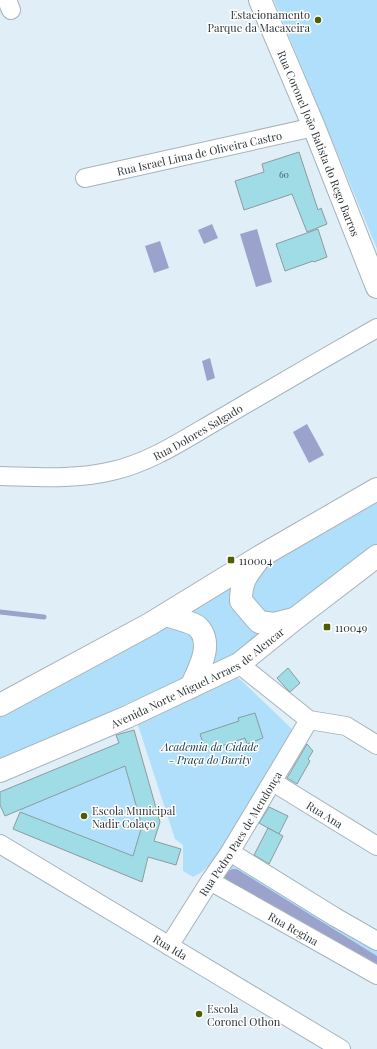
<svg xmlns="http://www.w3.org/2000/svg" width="377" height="1049" viewBox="0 0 377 1049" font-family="'Playfair Display',serif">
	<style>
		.green { fill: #afdffa }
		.water { fill: #9ba3cd }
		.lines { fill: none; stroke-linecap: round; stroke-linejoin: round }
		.stream { stroke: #9ba3cd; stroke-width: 5 }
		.canal { stroke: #9ba3cd; stroke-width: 18 }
		.building { fill: #a0dce6; stroke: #8b9b9e }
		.street-casing { stroke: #a6b3bb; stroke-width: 20 }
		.secondary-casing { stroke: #a6b3bb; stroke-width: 24 }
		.primary-casing { stroke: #a6b3bb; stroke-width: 24 }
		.street { stroke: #fff; stroke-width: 18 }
		.secondary { stroke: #fff; stroke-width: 22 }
		.primary { stroke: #fff; stroke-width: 22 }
		.poi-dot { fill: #4f5e00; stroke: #fff; stroke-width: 1.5 }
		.labels { text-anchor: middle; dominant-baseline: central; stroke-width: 3; stroke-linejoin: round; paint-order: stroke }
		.number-label { font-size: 9px; fill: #4a5e63 }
		.poi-label { font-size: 11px; fill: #2e3437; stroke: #fff; text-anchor: start }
		.street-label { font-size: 11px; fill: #2e3437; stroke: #fff }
		.park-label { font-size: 11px; font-style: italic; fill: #0e374a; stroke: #fff }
	</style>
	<rect width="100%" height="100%" fill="#e0eff7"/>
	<g class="green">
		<polygon points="274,0 377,0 377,249"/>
		<polygon points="377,499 377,545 363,557 230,657 0,761 0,715 245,578"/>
		<polygon points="235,677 241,680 293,730 216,862 207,867 202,872 193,877 183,871 183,845 175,839 137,722"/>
		<polygon points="125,766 143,827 133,856 20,812 21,809"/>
		<polygon points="226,862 377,947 377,974 214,880"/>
	</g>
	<g class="water">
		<polygon points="212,224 218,238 204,244 198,230"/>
		<polygon points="257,229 272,282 256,287 240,234"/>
		<polygon points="160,241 169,268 154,273 145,246"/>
		<polygon points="210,358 215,378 207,381 202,361"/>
		<polygon points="307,424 324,455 309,463 293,432"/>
	</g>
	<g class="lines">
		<polyline class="stream" points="0,612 44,617"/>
		<polyline class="canal" points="234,878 371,963"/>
	</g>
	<g class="building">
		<polygon points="299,152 318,210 321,208 327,224 307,232 292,194 244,210 235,181 264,172 262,164"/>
		<polygon points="318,229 327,257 314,262 313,261 285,271 276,244"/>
		<polygon points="288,668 300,683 290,692 285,687 277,678"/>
		<polygon points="255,713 263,738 247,744 245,738 206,751 200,734 239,721 238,718"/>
		<polygon points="134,730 160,822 154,841 181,849 176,865 148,857 142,882 13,829 20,812 133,856 142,826 125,766 5,816 0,805 0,792 119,743 116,735"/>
		<polygon points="307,744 313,751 308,759 310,761 297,784 287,778"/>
		<polygon points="269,807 288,816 279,834 259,823"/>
		<polygon points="268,828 283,836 269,864 254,855"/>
	</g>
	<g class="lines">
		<defs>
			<g id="street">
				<polyline points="7,0 11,10"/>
				<path id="s1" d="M85 178 314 127"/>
				<path id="s2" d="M0 476C37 477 75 480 112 471 153 462 189 436 225 416 276 386 326 357 377 328"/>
				<polyline points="239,664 309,720 346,726 377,745"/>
				<path id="s3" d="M273 782 377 846"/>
				<path id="s4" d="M0 844 341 1049"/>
				<polyline points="230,852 335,917 377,941"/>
				<path id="s5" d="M210 881 377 975"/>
				<path id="s6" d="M169 946 210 881 230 852 293 747 309 720"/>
			</g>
			<g id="secondary">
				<path id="s7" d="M260 0 314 127 377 287"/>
			</g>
			<g id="primary">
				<path d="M258 560C246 576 241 581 241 601L259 622 274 624 294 619"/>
				<path d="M166 615C172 617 194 623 198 627 214 644 199 669 191 687"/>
				<polyline points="0,705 150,624 261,556 377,489"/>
				<path id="s8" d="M0 771 127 717 239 664 296 618 377 556"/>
			</g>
		</defs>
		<use href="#street" class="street-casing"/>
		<use href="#secondary" class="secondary-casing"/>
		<use href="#primary" class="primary-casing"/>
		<use href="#street" class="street"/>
		<use href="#secondary" class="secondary"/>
		<use href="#primary" class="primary"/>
	</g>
	<g class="poi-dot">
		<circle cx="318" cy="20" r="4"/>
		<rect x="227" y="556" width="8" height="8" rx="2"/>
		<rect x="323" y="623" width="8" height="8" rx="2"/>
		<circle cx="84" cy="816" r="4"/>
		<circle cx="199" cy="1014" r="4"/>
	</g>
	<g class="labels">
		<g class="number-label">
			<text x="284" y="174">60</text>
		</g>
		<g class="poi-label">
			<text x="310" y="14" text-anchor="end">Estacionamento<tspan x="310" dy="13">Parque da Macaxeira</tspan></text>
			<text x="239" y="560">110004</text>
			<text x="335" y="627">110049</text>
			<text x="92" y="810">Escola Municipal<tspan x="92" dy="13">Nadir Colaço</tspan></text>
			<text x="207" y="1008">Escola<tspan x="207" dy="13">Coronel Othon</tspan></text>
		</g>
		<g class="street-label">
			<text stroke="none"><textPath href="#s7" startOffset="155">Rua Coronel João Batista do Rego Barros</textPath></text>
			<text stroke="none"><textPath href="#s1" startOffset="117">Rua Israel Lima de Oliveira Castro</textPath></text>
			<text stroke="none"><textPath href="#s2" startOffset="207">Rua Dolores Salgado</textPath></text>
			<text stroke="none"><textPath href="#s8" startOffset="219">Avenida Norte Miguel Arraes de Alencar</textPath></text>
			<text stroke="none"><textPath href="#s3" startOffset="61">Rua Ana</textPath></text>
			<text stroke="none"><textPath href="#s6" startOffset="133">Rua Pedro Paes de Mendonça</textPath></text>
			<text stroke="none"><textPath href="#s5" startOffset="96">Rua Regina</textPath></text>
			<text stroke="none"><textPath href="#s4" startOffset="199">Rua Ida</textPath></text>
		</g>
		<g class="park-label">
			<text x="210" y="746">Academia da Cidade<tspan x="210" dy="13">- Praça do Burity</tspan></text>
		</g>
	</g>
</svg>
